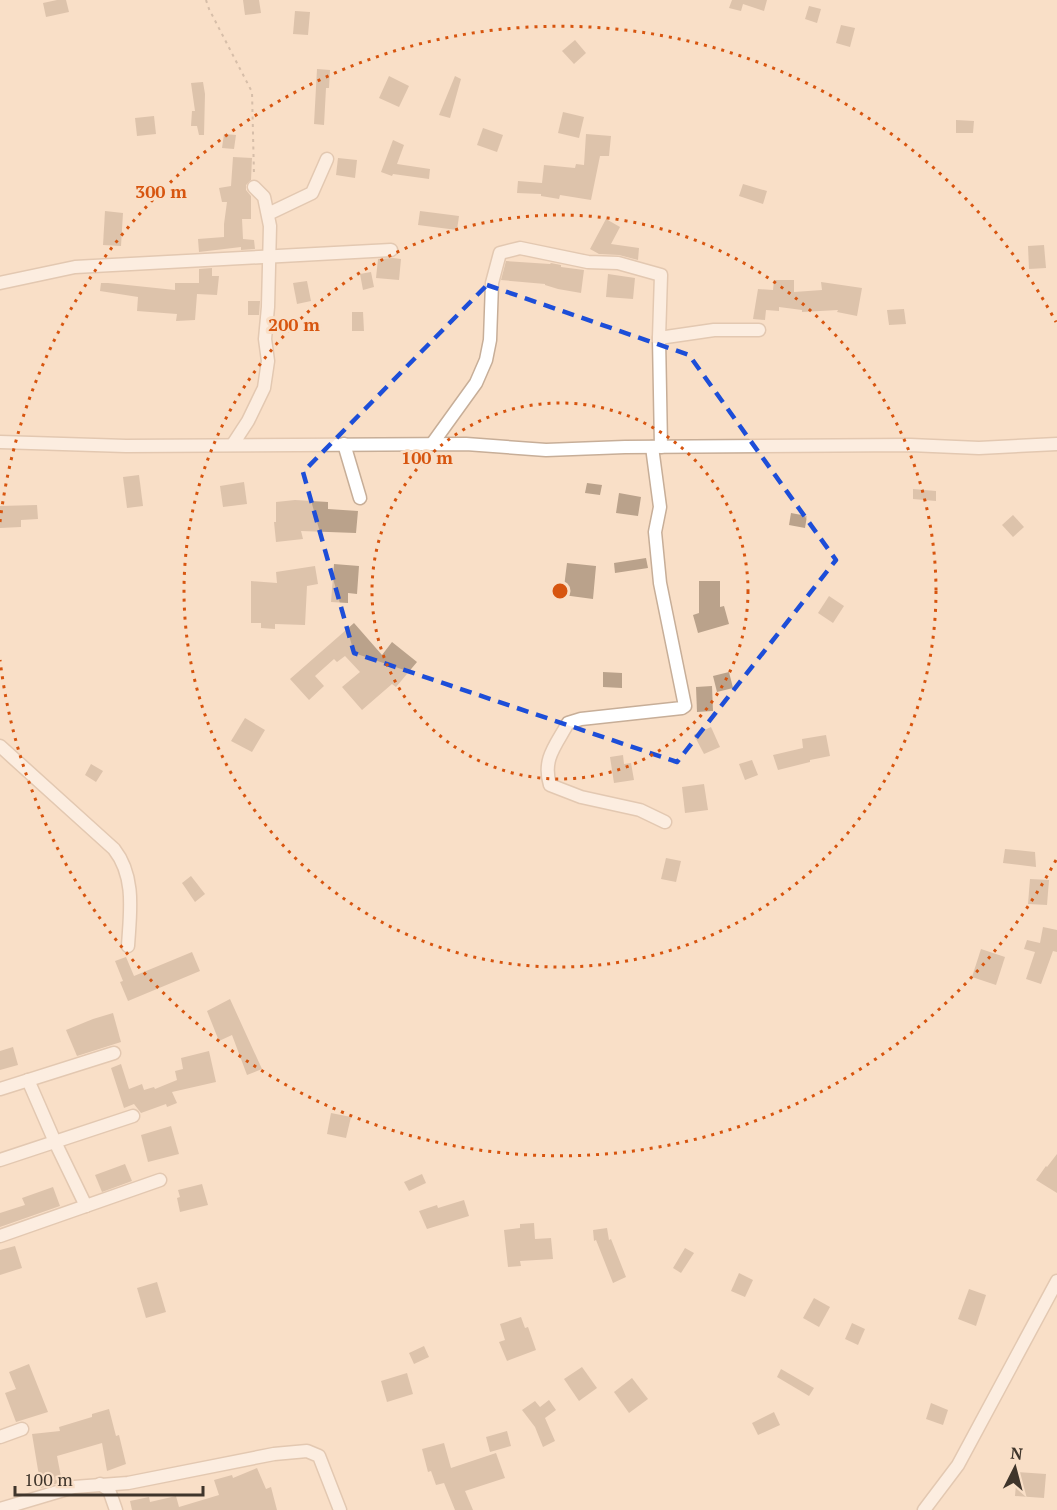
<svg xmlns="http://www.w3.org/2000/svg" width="1057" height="1510" font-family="'PT Serif',serif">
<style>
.building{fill:#baa28b}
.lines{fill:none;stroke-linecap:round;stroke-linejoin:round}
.minor-casing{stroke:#c7ae98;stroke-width:15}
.path{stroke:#ab9785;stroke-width:2;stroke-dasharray:3 4.5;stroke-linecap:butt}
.minor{stroke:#fff;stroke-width:12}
.marked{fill:none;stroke:#1d4ed8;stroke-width:4.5;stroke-dasharray:12 8;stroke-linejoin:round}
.ring{fill:none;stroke:#d7550f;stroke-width:3;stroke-dasharray:3 6}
.centre{fill:#d7550f;stroke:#f9dfc7;stroke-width:3}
.ring-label{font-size:18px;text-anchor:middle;font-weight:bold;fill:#d7550f;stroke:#f9dfc7;stroke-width:6;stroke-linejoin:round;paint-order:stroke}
</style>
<rect width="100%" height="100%" fill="#f9dfc7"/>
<g class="building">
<polygon points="57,0 66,0 69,12 46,17 43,3"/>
<polygon points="243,0 259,0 261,13 245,15"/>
<polygon points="732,0 767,0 764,11 743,4 741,11 729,8"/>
<polygon points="809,6 821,9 817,23 805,19"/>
<polygon points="295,11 310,12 308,35 293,34"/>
<polygon points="841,25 855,28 850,47 836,43"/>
<polygon points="575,40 586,53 574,64 562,51"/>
<polygon points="317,69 330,70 329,88 326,88 324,125 314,124"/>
<polygon points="389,76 409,86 399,107 379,98"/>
<polygon points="455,76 461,79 450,118 439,115"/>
<polygon points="203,82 205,94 204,135 199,135 197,126 191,126 192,111 195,111 191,83"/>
<polygon points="563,112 584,117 579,138 558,133"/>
<polygon points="154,116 156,134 137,136 135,118"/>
<polygon points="956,120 974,121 973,133 956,133"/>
<polygon points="483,128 503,135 497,152 477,145"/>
<polygon points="224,134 236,135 234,149 222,148"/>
<polygon points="586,134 611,136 609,156 600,156 591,200 560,195 559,199 541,196 541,194 517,193 518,181 542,183 544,165 575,168 576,164 584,165"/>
<polygon points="393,140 404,145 397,164 430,169 429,179 393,174 392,176 381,172"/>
<polygon points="233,157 252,158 251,180 246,185 246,190 251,196 251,219 242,219 243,239 254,240 255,249 241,250 241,247 199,252 198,239 224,237 224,224 227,202 222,202 219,188 231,186"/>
<polygon points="338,158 357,160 355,178 336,175"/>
<polygon points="743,184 767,191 763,204 739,196"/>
<polygon points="105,211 123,213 121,246 103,245"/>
<polygon points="420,211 459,216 457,230 418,225"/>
<polygon points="606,219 620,227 611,244 639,248 638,260 619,255 599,254 590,249"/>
<polygon points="1044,245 1046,268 1029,269 1028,246"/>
<polygon points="393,258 401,259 399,280 376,278 378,259"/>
<polygon points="506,261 550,264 551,263 561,265 561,267 584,270 581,293 558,289 545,285 545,284 501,280"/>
<polygon points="212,268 212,276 219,276 217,295 197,294 195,320 176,321 177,314 137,311 138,297 100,291 101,283 108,283 175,290 175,283 199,283 199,269"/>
<polygon points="371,272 374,287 363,290 360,274"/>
<polygon points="608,274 635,278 633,299 606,297"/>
<polygon points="774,280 794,280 794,292 822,290 821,282 862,288 857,316 837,312 838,310 802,312 802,310 779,307 779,311 766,310 765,320 753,319 758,289 773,290"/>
<polygon points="307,281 311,301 297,304 293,283"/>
<polygon points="248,301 260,301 259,315 248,315"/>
<polygon points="904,309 906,324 889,325 887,310"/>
<polygon points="352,312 363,312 364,331 352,331"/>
<polygon points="139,475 143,506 127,508 123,477"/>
<polygon points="244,482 247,504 223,507 220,486"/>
<polygon points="587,483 602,485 600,495 585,493"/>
<polygon points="913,489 936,491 936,501 913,499"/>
<polygon points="619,493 641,497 638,516 616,513"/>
<polygon points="295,500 328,502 328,509 358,511 356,533 301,531 303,539 276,542 274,522 276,522 276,502"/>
<polygon points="37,505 38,519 21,520 21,527 0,528 0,506"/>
<polygon points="791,513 807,516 805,528 789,525"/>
<polygon points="1013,515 1024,527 1013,537 1002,525"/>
<polygon points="646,558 648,568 615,573 614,563"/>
<polygon points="567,563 596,566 593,599 563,595"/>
<polygon points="334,564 359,566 357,594 348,593 348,603 331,602"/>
<polygon points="315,566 318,584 307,586 305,625 275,624 275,629 261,628 261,623 251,623 251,581 277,583 276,572"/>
<polygon points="699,581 720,581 720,607 724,606 729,624 698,633 693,615 699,613"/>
<polygon points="829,596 844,606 833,623 818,613"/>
<polygon points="354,623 382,655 392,642 417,662 396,687 392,684 362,710 342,687 360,672 345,656 337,662 334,659 315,676 324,686 309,700 290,679"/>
<polygon points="603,672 622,673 622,688 603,687"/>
<polygon points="729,672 733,688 717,692 713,676"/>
<polygon points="712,686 713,711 697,712 696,687"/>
<polygon points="245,718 265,730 252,752 231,741"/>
<polygon points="711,727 720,747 704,754 694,735"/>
<polygon points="826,735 830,756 810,760 810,762 778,770 773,755 803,748 802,739"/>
<polygon points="623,755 624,764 631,763 634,780 614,783 610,757"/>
<polygon points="752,760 758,775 745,780 739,764"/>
<polygon points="91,764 103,771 96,782 85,775"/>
<polygon points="704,784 708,810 685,813 682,787"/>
<polygon points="1005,849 1035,852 1036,867 1003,863"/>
<polygon points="666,858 681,861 676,882 661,879"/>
<polygon points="191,876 205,894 195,902 182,883"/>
<polygon points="1030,879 1049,880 1047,905 1028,904"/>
<polygon points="1043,927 1057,930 1057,952 1053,951 1041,984 1026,979 1035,952 1024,949 1027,940 1040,943"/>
<polygon points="981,949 1005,957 996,985 972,977"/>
<polygon points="192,952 200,971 128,1001 120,982 123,981 115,961 126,957 134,976"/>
<polygon points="230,999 262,1069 247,1075 232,1035 219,1041 207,1011"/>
<polygon points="113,1013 121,1042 77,1056 66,1030 93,1019"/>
<polygon points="13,1047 18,1065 0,1070 0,1051"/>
<polygon points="209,1051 216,1082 172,1092 177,1103 167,1107 166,1104 141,1113 134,1104 124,1108 111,1068 121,1064 129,1089 142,1084 144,1090 154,1087 155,1089 177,1080 175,1071 183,1069 181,1058"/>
<polygon points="331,1113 351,1117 346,1138 327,1134"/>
<polygon points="171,1126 179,1154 148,1162 141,1135"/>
<polygon points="1057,1154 1057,1193 1036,1180 1046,1166 1047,1167"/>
<polygon points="125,1164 132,1181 102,1192 95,1175"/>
<polygon points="422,1174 426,1183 409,1191 404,1182"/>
<polygon points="202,1184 208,1205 180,1212 177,1198 180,1197 178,1190"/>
<polygon points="53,1187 60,1206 0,1227 0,1213 25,1205 22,1198"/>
<polygon points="464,1200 469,1216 427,1229 419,1211 437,1205 438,1208"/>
<polygon points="534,1223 535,1239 551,1238 553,1259 520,1261 521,1266 508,1267 504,1230 520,1228 520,1224"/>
<polygon points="607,1228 609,1240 611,1239 626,1277 613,1283 596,1240 594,1241 593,1230"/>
<polygon points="15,1246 22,1268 0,1275 0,1250"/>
<polygon points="685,1248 694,1253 681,1273 673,1268"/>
<polygon points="739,1273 753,1280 745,1297 731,1291"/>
<polygon points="157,1282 166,1312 146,1318 137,1288"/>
<polygon points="969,1289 986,1295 976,1326 958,1319"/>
<polygon points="814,1298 830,1307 819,1327 803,1318"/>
<polygon points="521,1317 525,1328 528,1327 536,1350 507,1361 499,1342 505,1340 500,1324"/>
<polygon points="852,1323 865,1329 858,1345 845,1339"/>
<polygon points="424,1346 429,1357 414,1364 409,1353"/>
<polygon points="29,1364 48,1412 16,1422 5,1393 16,1389 9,1372"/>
<polygon points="582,1367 597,1388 579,1401 564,1379"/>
<polygon points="781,1369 814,1388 809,1396 777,1377"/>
<polygon points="407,1373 413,1394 387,1402 381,1381"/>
<polygon points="632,1378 648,1399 629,1413 614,1392"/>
<polygon points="549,1400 556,1410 545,1418 555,1441 543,1447 535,1427 522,1410 535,1401 540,1407"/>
<polygon points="931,1403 948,1410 943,1425 926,1419"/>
<polygon points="109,1409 116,1436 119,1435 126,1464 107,1471 102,1443 57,1456 62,1482 41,1488 32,1434 60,1431 59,1427 92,1417 92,1414"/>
<polygon points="774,1412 780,1425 758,1435 752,1423"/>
<polygon points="507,1431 511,1446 490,1452 486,1437"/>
<polygon points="444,1443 451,1468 496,1453 505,1478 465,1491 473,1510 455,1510 444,1483 436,1485 431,1471 428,1472 422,1449"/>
<polygon points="257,1468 266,1489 271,1487 277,1510 132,1510 130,1501 149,1497 150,1502 176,1496 179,1507 219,1495 214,1480 232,1475 233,1478"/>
<polygon points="1017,1472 1046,1474 1044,1498 1015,1496"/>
</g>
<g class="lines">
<defs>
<g id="minor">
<polyline points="268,214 312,193 327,159"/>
<polyline points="0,283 75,267 391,250"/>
<polyline points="659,338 714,330 759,330"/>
<polyline points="0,442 126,446 466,444 546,450 625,447 910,445 979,448 1057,444"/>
<polyline points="233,444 248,421 264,388 268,361 265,339 268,307 270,226 264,197 254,187"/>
<polyline points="344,444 360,498"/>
<polyline points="432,444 476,383 486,360 490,340 492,283 500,253 520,248 588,262 618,263 661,275 659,338 661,447"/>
<path d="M652,447L660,507L655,532L660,583L685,706L682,708L581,719L568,723C556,745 542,759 550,785L581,797L640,810L665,822"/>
<path d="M0,746L114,849C136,877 130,913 128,946"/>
<polyline points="28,1080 55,1142 86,1206"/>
<polyline points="0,1089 114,1053"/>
<polyline points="0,1160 133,1116"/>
<polyline points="0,1236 160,1180"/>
<polyline points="0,1437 22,1429"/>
<polyline points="100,1484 109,1490 116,1510"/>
<polyline points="0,1509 74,1487 128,1483 274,1454 307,1451 319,1456 340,1510"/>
<polyline points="924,1510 958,1465 1057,1281"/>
</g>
</defs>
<use href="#minor" class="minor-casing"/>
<polyline class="path" points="206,0 209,9 252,92 254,175"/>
<use href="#minor" class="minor"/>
</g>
<path d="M0 0H1057V1510H0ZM487,285L689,355L836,560L677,762L354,653L303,472Z" fill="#f9dfc7" fill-opacity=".55" fill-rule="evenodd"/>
<path class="marked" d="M487,285L689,355L836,560L677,762L354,653L303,472Z"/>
<g class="ring">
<circle cx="560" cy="591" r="188"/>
<circle cx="560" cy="591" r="376"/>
<path d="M1056 860A564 564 0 0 1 0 660M0 522A564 564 0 0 1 1056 322"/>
</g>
<circle cx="560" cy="591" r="9" class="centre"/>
<g class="ring-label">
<text x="161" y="198">300 m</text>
<text x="294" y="331">200 m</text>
<text x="427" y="464">100 m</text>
</g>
<g transform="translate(1015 1468) rotate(6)" stroke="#f9dfc7" stroke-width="4.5" paint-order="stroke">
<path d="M0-4.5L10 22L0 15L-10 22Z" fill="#3f352b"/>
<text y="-9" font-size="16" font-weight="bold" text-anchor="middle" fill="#3f352b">N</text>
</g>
<path d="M15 1486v9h188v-9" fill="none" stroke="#3f352b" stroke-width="3"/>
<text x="24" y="1486" font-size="18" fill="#3f352b" stroke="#f9dfc7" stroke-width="4.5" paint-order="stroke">100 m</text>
</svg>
